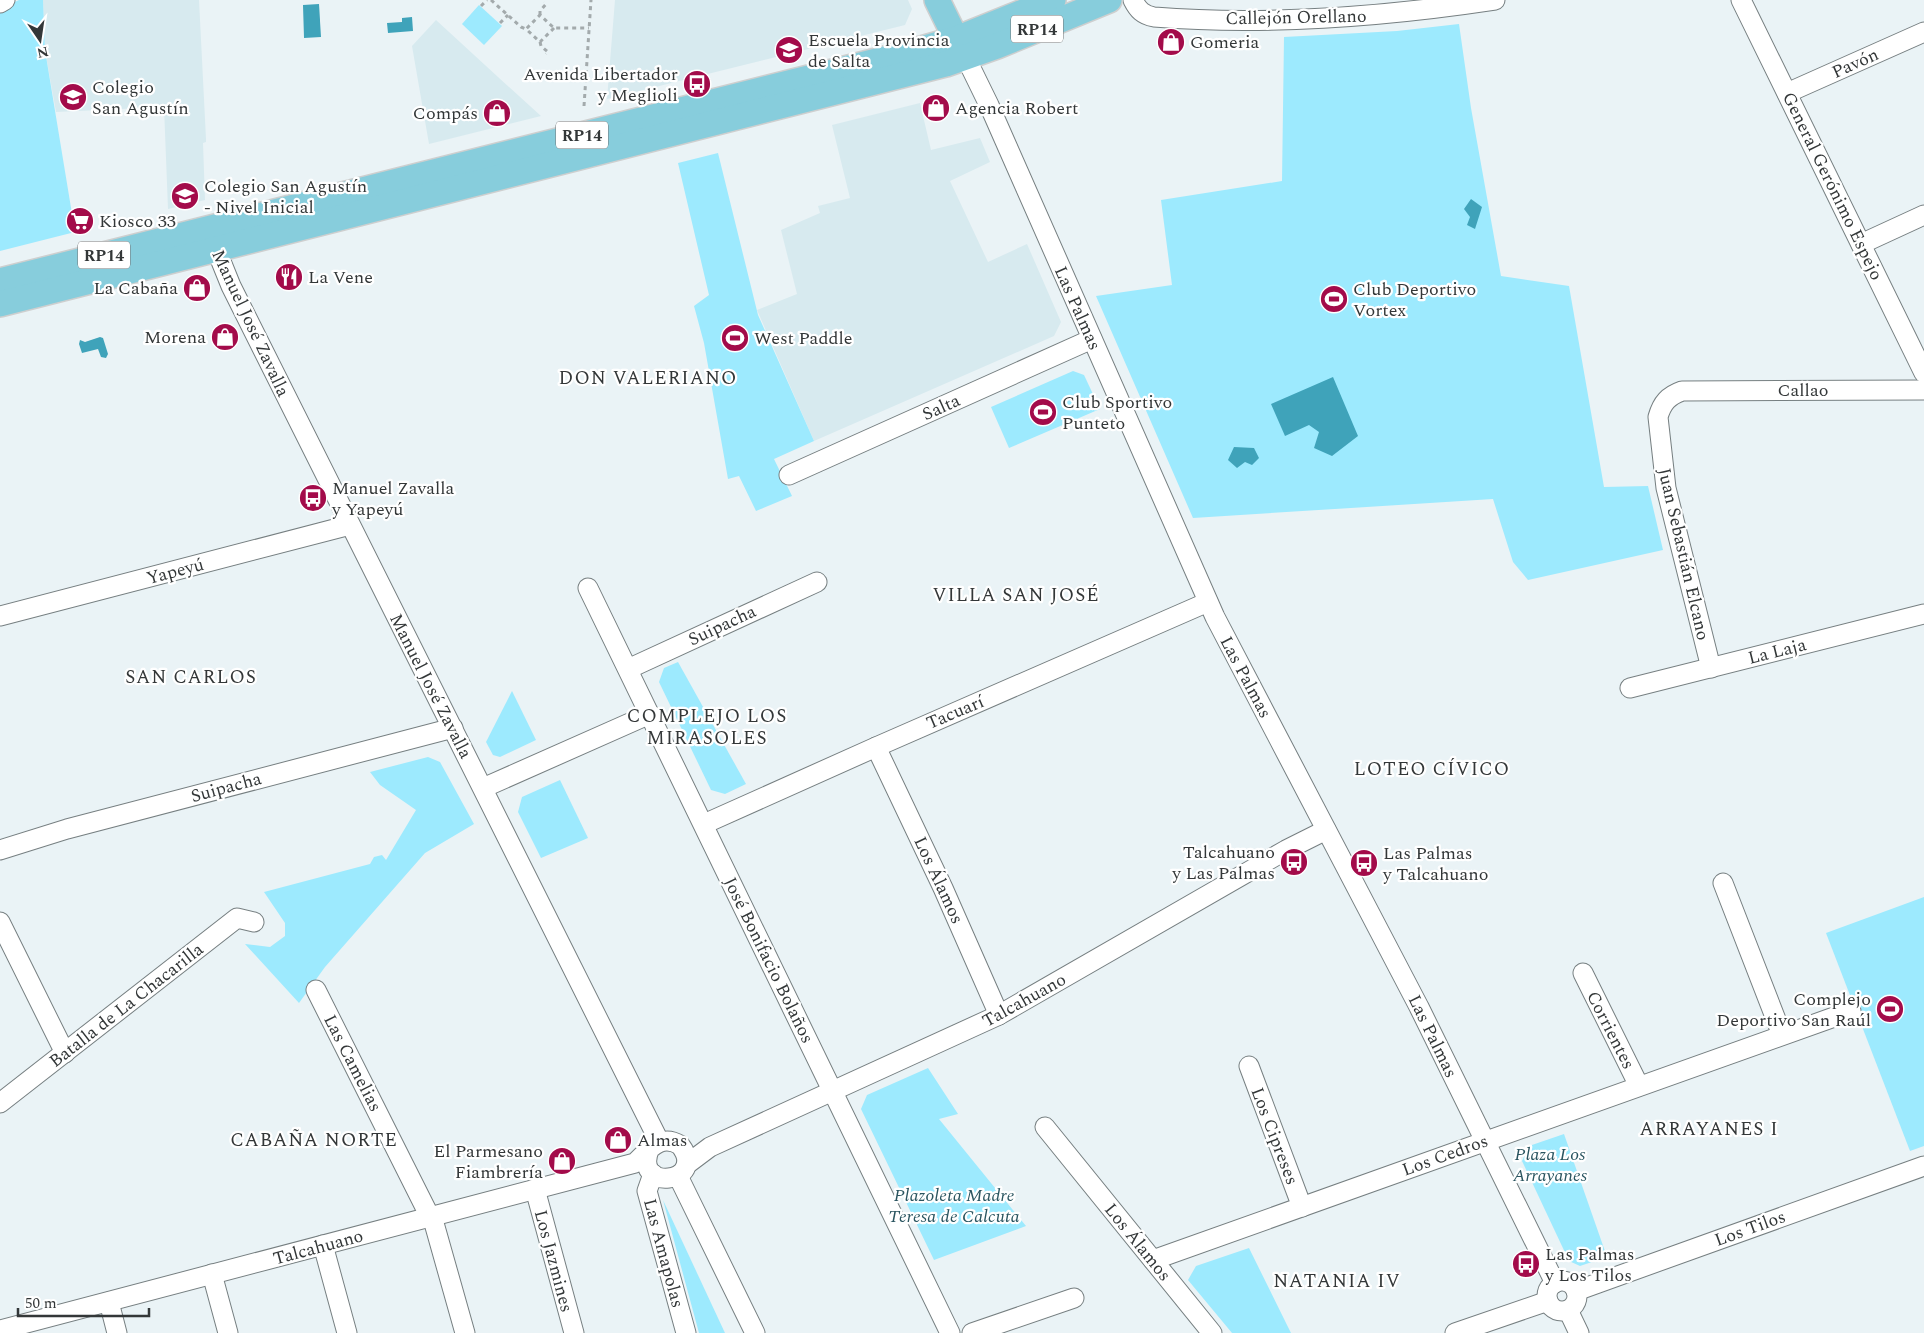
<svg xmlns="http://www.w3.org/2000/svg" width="1924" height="1333" font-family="Spectral,serif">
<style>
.built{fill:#d7eaef}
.green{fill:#9deafe}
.water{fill:#3fa3ba}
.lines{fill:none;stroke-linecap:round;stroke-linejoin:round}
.minor-casing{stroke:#767f81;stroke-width:21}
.major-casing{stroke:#cecfcf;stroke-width:28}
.path{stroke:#a3aaac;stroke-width:3;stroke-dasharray:4 4;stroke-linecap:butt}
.minor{stroke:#fff;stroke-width:19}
.major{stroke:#87cddc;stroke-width:25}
.labels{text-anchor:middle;stroke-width:4.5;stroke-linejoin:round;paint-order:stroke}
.shield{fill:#fff;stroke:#707374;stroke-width:1}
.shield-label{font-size:16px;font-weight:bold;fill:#333738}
.street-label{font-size:18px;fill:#333738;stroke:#fff}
.poi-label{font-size:18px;fill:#333738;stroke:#fff;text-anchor:start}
.park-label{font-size:18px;font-style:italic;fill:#29545f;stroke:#fff}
.neighbourhood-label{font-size:19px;letter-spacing:1px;fill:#333738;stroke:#fff}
</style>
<rect width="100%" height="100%" fill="#eaf3f6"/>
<g class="built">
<polygon points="43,0 199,0 206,139 206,142 203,143 205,200 168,209 164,107 56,112 45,50"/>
<polygon points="615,0 908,0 912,9 905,25 607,99"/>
<polygon points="436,20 498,77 541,116 429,144 412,46"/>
<polygon points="920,103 931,150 980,138 990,162 950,181 988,262 1027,244 1061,322 1054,336 814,441 757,310 797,294 781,230 820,213 818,206 850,198 832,125"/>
</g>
<g class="green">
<polygon points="19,0 43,0 45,50 75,232 0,251 0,9"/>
<polygon points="479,5 502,26 484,45 462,24"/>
<polygon points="1459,24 1471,108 1501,276 1569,286 1604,487 1648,486 1663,550 1528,580 1513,562 1493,499 1193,518 1096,296 1172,285 1161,200 1282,181 1284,37 1397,31"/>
<polygon points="718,153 758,315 814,441 774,459 792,496 756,511 739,476 728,479 704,343 694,306 709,295 678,163"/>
<polygon points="1073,371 1084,375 1100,409 1009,448 991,407"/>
<polygon points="678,662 746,784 725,794 711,790 659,682 664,668"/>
<polygon points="512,691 536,740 500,757 493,755 486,742"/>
<polygon points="428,757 440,762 474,824 425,853 325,967 299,1003 245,944 270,947 285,936 285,923 264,892 370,864 374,857 382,855 386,860 416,810 380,785 370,772"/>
<polygon points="560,780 588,838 541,858 518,812 522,797"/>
<polygon points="1924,897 1924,1146 1910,1151 1826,933"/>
<polygon points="928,1068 958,1114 939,1119 1026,1226 934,1260 861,1109 867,1095"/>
<polygon points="1564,1134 1607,1257 1580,1266 1569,1261 1522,1161 1529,1146"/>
<polygon points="663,1200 725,1333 699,1333"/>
<polygon points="1249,1248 1287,1325 1291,1333 1232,1333 1188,1280 1196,1266"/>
</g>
<g class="water">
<polygon points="319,4 321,37 304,38 303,5"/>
<polygon points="412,17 413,31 388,33 387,23 402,22 402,18"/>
<polygon points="1471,199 1482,207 1475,229 1467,225 1470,217 1464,209"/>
<polygon points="100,337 103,338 108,354 106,358 101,357 98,349 82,353 79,344 80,340 85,342"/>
<polygon points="1333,377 1358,436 1332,456 1314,448 1319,432 1309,425 1285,436 1271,404"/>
<polygon points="1234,447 1254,448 1259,458 1252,465 1245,462 1237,468 1228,460"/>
</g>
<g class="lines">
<defs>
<g id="minor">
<path d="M1133,0C1138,10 1143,15 1154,17C1268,26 1382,17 1495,0"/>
<polyline points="1741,0 1924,373"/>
<polyline points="0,3 5,0"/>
<polyline points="966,58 989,105 1215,617 1419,1007 1555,1283"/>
<polyline points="1787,93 1924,32"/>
<polyline points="212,239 231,286 659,1141"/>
<polyline points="1861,244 1924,215"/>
<polyline points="789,475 1092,339"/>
<polyline points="588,588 950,1333"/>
<polyline points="0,616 350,525"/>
<path d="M1711,668L1666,488L1658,417C1662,403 1668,396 1682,391L1924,390"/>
<polyline points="628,669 817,582"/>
<polyline points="1630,688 1924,614"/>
<polyline points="876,747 943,888 999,1015"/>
<polyline points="483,788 650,714"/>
<polyline points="704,824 876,747 1208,602"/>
<polyline points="0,850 67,829 453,728"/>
<polyline points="1723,883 1782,1035"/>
<polyline points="0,922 65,1053"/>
<polyline points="1583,973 1639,1086"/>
<polyline points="316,990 430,1217"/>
<polyline points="1249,1066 1302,1207"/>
<polyline points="0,1103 237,918 254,922"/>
<polyline points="1045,1127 1212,1333"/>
<polyline points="686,1165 710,1147 999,1015 1286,850 1326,830"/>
<polyline points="653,1174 647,1191 686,1333"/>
<polyline points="678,1176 755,1333"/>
<polyline points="535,1189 574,1333"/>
<polyline points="432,1216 465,1333"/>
<polyline points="323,1245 347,1333"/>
<polyline points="1153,1260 1851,1011"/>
<polyline points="212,1274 228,1333"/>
<circle cx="1562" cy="1296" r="15"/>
<polyline points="1576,1291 1924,1166"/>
<polyline points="109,1302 117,1333"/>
<polyline points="1568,1310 1579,1333"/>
<path d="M0,1330L635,1163C649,1150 660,1133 680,1145C710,1184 630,1193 650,1148"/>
<polyline points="972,1333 1074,1298"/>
<polyline points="1455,1333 1548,1301"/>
</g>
<g id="major">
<polyline points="937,0 963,53"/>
<polyline points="0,281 904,54 956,39 1053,0"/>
<polyline points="0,304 946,64 997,46 1109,0"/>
</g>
</defs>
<use href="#minor" class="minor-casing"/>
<use href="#major" class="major-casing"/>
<g class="path">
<polyline points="491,0 521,27 526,29"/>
<polyline points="481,6 487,0"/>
<polyline points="540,15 540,11 546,4 544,2"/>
<polyline points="500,23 508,15"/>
<polyline points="554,28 540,42 526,29 540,15 554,28 589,28"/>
<polyline points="540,42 541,46 548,52 546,54"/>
<polyline points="584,106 591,0"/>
</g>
<use href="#minor" class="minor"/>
<use href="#major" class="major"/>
</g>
<defs>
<symbol id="shop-disc" viewBox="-11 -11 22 22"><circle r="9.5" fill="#a30b4a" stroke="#fff"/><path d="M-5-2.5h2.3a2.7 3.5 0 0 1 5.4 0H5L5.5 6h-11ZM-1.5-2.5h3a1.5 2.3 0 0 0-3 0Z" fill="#fff"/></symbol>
<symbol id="school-disc" viewBox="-11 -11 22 22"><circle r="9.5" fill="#a30b4a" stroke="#fff"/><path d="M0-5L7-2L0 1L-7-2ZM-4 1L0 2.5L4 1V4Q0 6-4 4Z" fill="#fff"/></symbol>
<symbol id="bus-disc" viewBox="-11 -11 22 22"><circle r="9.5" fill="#a30b4a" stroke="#fff"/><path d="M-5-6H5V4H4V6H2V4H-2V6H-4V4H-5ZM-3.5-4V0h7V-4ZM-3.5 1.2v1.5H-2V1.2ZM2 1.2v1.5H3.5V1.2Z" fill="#fff"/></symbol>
<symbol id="supermarket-disc" viewBox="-11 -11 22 22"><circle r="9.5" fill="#a30b4a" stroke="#fff"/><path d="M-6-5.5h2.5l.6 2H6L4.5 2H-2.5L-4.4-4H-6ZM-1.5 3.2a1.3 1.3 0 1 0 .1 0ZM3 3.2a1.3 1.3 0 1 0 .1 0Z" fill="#fff"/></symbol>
<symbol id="restaurant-disc" viewBox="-11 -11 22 22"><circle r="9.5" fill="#a30b4a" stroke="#fff"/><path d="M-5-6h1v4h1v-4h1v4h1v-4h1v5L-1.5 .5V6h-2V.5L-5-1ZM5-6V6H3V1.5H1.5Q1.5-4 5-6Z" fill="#fff"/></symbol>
<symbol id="stadium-disc" viewBox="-11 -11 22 22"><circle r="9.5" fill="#a30b4a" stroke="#fff"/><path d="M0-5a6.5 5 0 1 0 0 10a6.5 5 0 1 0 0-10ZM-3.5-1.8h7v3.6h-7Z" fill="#fff"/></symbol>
</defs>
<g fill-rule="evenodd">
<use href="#shop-disc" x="1155" y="26" width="32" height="32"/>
<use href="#school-disc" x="773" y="34" width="32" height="32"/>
<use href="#bus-disc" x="681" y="68" width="32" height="32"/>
<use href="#school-disc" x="57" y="81" width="32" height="32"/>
<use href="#shop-disc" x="920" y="92" width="32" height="32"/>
<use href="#shop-disc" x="481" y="97" width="32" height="32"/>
<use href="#school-disc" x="169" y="180" width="32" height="32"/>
<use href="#supermarket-disc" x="64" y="205" width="32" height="32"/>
<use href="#restaurant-disc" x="273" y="261" width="32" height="32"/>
<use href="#shop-disc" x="181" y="272" width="32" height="32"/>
<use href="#stadium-disc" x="1318" y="283" width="32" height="32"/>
<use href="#shop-disc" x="209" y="321" width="32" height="32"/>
<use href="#stadium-disc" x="719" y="322" width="32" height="32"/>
<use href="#stadium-disc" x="1027" y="396" width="32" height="32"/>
<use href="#bus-disc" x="297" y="482" width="32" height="32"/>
<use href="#bus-disc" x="1278" y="846" width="32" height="32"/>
<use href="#bus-disc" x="1348" y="847" width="32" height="32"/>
<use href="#stadium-disc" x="1874" y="993" width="32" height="32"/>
<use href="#shop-disc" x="602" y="1124" width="32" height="32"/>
<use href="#shop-disc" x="546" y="1145" width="32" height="32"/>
<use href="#bus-disc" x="1510" y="1248" width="32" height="32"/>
</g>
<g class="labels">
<g class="shield">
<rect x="1011" y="15.5" width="52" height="27" rx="4"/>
<rect x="556" y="121.5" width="52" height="27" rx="4"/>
<rect x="78" y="241.5" width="52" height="27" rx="4"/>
</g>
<g class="shield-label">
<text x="1037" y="35">RP14</text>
<text x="582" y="141">RP14</text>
<text x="104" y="261">RP14</text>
</g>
<g class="street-label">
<text transform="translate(1296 17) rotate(-1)" y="6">Callejón Orellano</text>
<text transform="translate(1855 63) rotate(-24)" y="6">Pavón</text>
<text transform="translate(1833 186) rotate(64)" y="6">General Gerónimo Espejo</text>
<text transform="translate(1078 308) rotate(66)" y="6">Las Palmas</text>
<text transform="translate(251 323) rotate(65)" y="6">Manuel José Zavalla</text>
<text x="1803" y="396">Callao</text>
<text transform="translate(941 407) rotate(-24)" y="6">Salta</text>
<text transform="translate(1684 554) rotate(77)" y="6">Juan Sebastián Elcano</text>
<text transform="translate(175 571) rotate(-15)" y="6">Yapeyú</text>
<text transform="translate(722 625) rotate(-25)" y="6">Suipacha</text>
<text transform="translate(1777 651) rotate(-14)" y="6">La Laja</text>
<text transform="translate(1246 677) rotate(62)" y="6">Las Palmas</text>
<text transform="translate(431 686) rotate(63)" y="6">Manuel José Zavalla</text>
<text transform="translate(955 712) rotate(-23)" y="6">Tacuarí</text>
<text transform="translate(226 787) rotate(-15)" y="6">Suipacha</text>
<text transform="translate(939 880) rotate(65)" y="6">Los Álamos</text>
<text transform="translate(769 960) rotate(64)" y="6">José Bonifacio Bolaños</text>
<text transform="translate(1024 1000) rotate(-29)" y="6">Talcahuano</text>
<text transform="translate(126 1005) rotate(-38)" y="6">Batalla de La Chacarilla</text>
<text transform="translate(1611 1030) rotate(63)" y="6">Corrientes</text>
<text transform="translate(1433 1036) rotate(64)" y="6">Las Palmas</text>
<text transform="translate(353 1063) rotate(63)" y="6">Las Camelias</text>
<text transform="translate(1275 1136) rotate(69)" y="6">Los Cipreses</text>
<text transform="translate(1445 1155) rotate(-20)" y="6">Los Cedros</text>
<text transform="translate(1750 1228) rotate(-20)" y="6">Los Tilos</text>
<text transform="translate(1138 1242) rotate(51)" y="6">Los Álamos</text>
<text transform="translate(318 1247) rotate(-15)" y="6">Talcahuano</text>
<text transform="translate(664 1253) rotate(75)" y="6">Las Amapolas</text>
<text transform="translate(554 1261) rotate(75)" y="6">Los Jazmines</text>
</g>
<g class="poi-label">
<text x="808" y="46">Escuela Provincia<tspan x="808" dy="21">de Salta</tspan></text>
<text x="1190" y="48">Gomeria</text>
<text x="678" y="80" text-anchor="end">Avenida Libertador<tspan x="678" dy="21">y Meglioli</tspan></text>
<text x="92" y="93">Colegio<tspan x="92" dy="21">San Agustín</tspan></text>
<text x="955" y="114">Agencia Robert</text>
<text x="478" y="119" text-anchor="end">Compás</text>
<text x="204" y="192">Colegio San Agustín<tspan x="204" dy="21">- Nivel Inicial</tspan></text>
<text x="99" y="227">Kiosco 33</text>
<text x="308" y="283">La Vene</text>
<text x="178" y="294" text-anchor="end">La Cabaña</text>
<text x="1353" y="295">Club Deportivo<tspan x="1353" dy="21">Vortex</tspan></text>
<text x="206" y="343" text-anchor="end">Morena</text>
<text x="754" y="344">West Paddle</text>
<text x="1062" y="408">Club Sportivo<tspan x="1062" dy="21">Punteto</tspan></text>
<text x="332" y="494">Manuel Zavalla<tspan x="332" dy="21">y Yapeyú</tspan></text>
<text x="1275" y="858" text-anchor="end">Talcahuano<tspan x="1275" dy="21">y Las Palmas</tspan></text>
<text x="1383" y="859">Las Palmas<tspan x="1383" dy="21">y Talcahuano</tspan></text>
<text x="1871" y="1005" text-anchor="end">Complejo<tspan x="1871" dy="21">Deportivo San Raúl</tspan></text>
<text x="637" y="1146">Almas</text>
<text x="543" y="1157" text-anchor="end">El Parmesano<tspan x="543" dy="21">Fiambrería</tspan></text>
<text x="1545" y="1260">Las Palmas<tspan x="1545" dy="21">y Los Tilos</tspan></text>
</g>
<g class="park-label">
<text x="1550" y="1160">Plaza Los<tspan x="1550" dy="21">Arrayanes</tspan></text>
<text x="954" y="1201">Plazoleta Madre<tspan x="954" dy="21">Teresa de Calcuta</tspan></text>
</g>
<g class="neighbourhood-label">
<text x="648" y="384">DON VALERIANO</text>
<text x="1016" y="601">VILLA SAN JOSÉ</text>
<text x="191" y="683">SAN CARLOS</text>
<text x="707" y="722">COMPLEJO LOS<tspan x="707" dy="22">MIRASOLES</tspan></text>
<text x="1432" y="775">LOTEO CÍVICO</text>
<text x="1709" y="1135">ARRAYANES I</text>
<text x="314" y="1146">CABAÑA NORTE</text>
<text x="1337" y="1287">NATANIA IV</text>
</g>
</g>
<g transform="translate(40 40) rotate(167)" stroke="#ffffff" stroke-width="4" paint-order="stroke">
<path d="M0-4L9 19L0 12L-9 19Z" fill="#333738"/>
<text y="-8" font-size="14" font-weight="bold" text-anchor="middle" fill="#333738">N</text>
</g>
<path d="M18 1308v8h131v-8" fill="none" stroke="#333738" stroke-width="2.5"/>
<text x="25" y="1308" font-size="15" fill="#333738" stroke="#ffffff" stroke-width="4" paint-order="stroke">50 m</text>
</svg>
